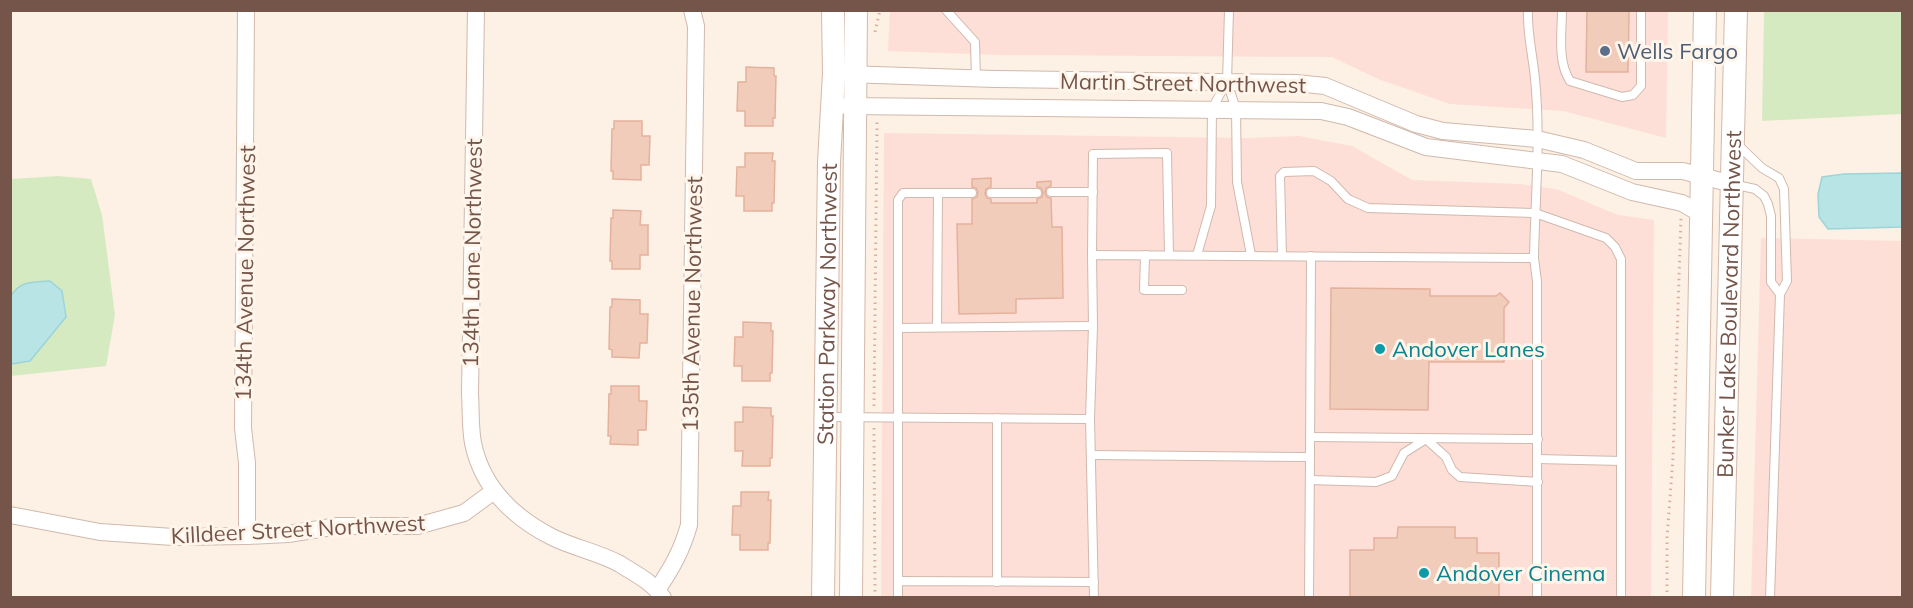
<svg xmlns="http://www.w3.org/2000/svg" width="1913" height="608" font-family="Mulish,sans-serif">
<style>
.commercial{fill:#fddfd8}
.green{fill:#d6eac2}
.water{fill:#b8e4e6;stroke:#9ed4d8;stroke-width:1.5}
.building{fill:#f2ccbb;stroke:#e5b19c;stroke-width:1.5}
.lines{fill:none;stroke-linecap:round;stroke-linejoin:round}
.lane-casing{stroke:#d0b9ad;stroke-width:10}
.street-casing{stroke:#d0b9ad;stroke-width:18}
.secondary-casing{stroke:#d3b9aa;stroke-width:24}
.path{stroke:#d7af9e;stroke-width:3;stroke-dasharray:1.5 4.5;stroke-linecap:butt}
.lane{stroke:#fff;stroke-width:8}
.street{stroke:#fff;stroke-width:16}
.secondary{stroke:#fff;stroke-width:22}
.service-dot{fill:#5c6f8a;stroke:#fff5ea;stroke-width:2}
.culture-dot{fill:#0f9aa8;stroke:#fff5ea;stroke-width:2}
.labels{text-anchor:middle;stroke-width:6;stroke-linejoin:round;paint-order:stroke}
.service-label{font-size:22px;fill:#4e5e75;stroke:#fff5ea;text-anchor:start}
.street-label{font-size:22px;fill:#755549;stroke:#fff5ea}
.culture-label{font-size:22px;fill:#0d838f;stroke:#fff5ea;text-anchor:start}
</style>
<rect width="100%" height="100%" fill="#fcf1e4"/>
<g class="commercial">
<polygon points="890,11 1668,11 1666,138 1563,111 1450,104 1378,79 1332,57 997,55 888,51"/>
<polygon points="884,133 1247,138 1299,136 1352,146 1412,180 1520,184 1556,189 1618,215 1654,220 1651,597 881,598"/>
<polygon points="1761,238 1902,241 1902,597 1751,598"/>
</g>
<g class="green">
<polygon points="1764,11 1902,11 1902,114 1762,121"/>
<polygon points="58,176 91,179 102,215 115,315 106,366 11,376 11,179"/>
</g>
<g class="water">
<polygon points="1902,173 1902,227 1828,229 1819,217 1818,194 1822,177 1844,174"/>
<path d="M50,281L62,291L66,317L30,361L11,364V296C20,281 33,282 50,281Z"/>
</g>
<g class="building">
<polygon points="1587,10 1629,10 1628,72 1586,72"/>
<polygon points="746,67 774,68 774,76 776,76 775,118 773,118 773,126 745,126 745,111 737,111 738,82 746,82"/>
<polygon points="614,121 642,121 642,136 650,136 649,165 641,165 641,180 613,179 613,171 611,171 612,129 614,129"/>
<polygon points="745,153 773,153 772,161 775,161 774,203 772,203 772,211 744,211 744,196 736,196 737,167 745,167"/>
<polygon points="991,178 991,187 986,189 985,194 987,198 991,199 991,203 1037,203 1037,199 1042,197 1043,192 1041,188 1037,187 1037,182 1051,181 1051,186 1046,188 1045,193 1047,197 1051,198 1052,227 1062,227 1063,298 1016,299 1016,313 959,314 957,224 972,224 972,199 977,197 978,192 976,188 972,187 972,179"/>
<polygon points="613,210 641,211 640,225 648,225 648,255 640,255 640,269 612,269 612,261 610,261 611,218 613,218"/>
<polygon points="1331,288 1430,289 1430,296 1496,296 1500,293 1509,302 1504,308 1504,362 1429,362 1428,410 1330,409"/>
<polygon points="612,299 640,300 640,314 648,314 647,343 640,343 639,358 612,357 612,350 609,349 610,307 612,307"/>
<polygon points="743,322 771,323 771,331 773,331 772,373 770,373 770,381 742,381 742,366 734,366 735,337 743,337"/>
<polygon points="611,386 639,386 639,401 647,401 646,430 638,430 638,445 610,444 611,436 608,436 609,394 611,394"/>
<polygon points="743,407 771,408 771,416 773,416 772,458 770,458 770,466 742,466 743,451 735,451 735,422 743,422"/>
<polygon points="741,492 769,492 768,500 771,500 770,543 768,543 768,550 740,550 740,535 732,535 733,506 741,506"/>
<polygon points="1398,527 1455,527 1455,538 1477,538 1477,553 1499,553 1499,597 1350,597 1350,550 1374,550 1374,538 1397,538"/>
</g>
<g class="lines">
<defs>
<g id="lane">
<polyline points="946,10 975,42 976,79"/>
<polyline points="1229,10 1227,82 1236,109 1237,182 1251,255"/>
<path d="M1562,10C1562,33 1557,61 1570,81L1622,97L1633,95L1641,86V10"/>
<polyline points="1736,143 1762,168 1779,178 1784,189 1787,281 1780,294 1770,598"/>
<polyline points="1732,184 1755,189 1764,196 1768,204 1771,216 1771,282 1780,294"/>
<polyline points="1051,192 1093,192"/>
<polyline points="991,193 1037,193"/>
<polyline points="1092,255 1093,154 1167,153 1169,255"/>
<polyline points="1145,255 1144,290 1182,290"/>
<polyline points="1197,255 1211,206 1212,109 1226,83"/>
<polyline points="1282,256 1280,176 1284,172 1314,171 1331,181 1348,199 1368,208 1535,213 1606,238 1615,247 1621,259 1621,598"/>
<polyline points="1534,258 1537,281 1537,598"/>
<polyline points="937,327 938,193"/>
<polyline points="898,328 898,200 903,193 972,193"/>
<polyline points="827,417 1090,419"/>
<polyline points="1310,437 1538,439"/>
<polyline points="1091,455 1310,457 1311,256"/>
<polyline points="1537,459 1621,461"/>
<polyline points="1310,480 1376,482 1392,476 1404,453 1426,439 1446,457 1452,470 1460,477 1538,482"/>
<polyline points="898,581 898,328 1093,326"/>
<polyline points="997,582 997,418"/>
<polyline points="898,598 898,581 1094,582"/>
<path d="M1094,598L1090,419L1093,326L1092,255L1534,258C1535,199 1541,138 1535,79C1533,56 1527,34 1528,10"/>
<polyline points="1309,598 1310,457"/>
</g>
<g id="street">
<polyline points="246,10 243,428 247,463 247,536"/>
<path d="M476,10L470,393C471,409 470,427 473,443C482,487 513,517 552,537C574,548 598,552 620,564C635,574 653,582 663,598"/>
<polyline points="846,74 995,79 1296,83 1325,86 1416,124 1443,131 1537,139 1584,150 1636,171 1683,171 1732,184"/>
<polyline points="846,106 1321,111 1348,117 1426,147 1562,164 1632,192 1682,203 1701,214"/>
<polyline points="10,515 100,532 173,537 247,536 288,534 338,526 417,526 464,513 494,491"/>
<path d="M657,590C672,568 682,550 689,525L696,26L692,10"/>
</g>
<g id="secondary">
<path id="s1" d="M823,598L829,162L834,73L833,10"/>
<polyline points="851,598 856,10"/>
<polyline points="1694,598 1705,10"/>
<path id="s2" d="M1722,598L1736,10"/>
</g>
</defs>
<use href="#lane" class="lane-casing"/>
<use href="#street" class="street-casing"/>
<use href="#secondary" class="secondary-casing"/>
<g class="path">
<polyline points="875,32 880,10"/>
<polyline points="874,406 877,122"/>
<polyline points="874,428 875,598"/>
<polyline points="1667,598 1667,538 1673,458 1681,218"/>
</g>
<use href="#lane" class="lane"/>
<use href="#street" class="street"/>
<use href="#secondary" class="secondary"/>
</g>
<circle class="service-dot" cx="1605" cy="51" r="6"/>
<g class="culture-dot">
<circle cx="1380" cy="349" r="6"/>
<circle cx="1424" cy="573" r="6"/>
</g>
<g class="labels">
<g class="service-label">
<text x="1617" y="59">Wells Fargo</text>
</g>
<g class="street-label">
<text transform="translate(1183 83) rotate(1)" y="8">Martin Street Northwest</text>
<text transform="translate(472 253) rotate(-89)" y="8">134th Lane Northwest</text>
<text transform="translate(245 273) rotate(-89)" y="8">134th Avenue Northwest</text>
<text transform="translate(692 304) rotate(-89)" y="8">135th Avenue Northwest</text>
<text dy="8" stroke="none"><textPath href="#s1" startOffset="294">Station Parkway Northwest</textPath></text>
<text dy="8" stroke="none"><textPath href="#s2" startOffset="294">Bunker Lake Boulevard Northwest</textPath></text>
<text transform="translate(298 529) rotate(-3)" y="8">Killdeer Street Northwest</text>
</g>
<g class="culture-label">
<text x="1392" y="357">Andover Lanes</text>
<text x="1436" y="581">Andover Cinema</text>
</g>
</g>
<rect width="1913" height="608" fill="none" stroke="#755549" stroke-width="24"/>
</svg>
